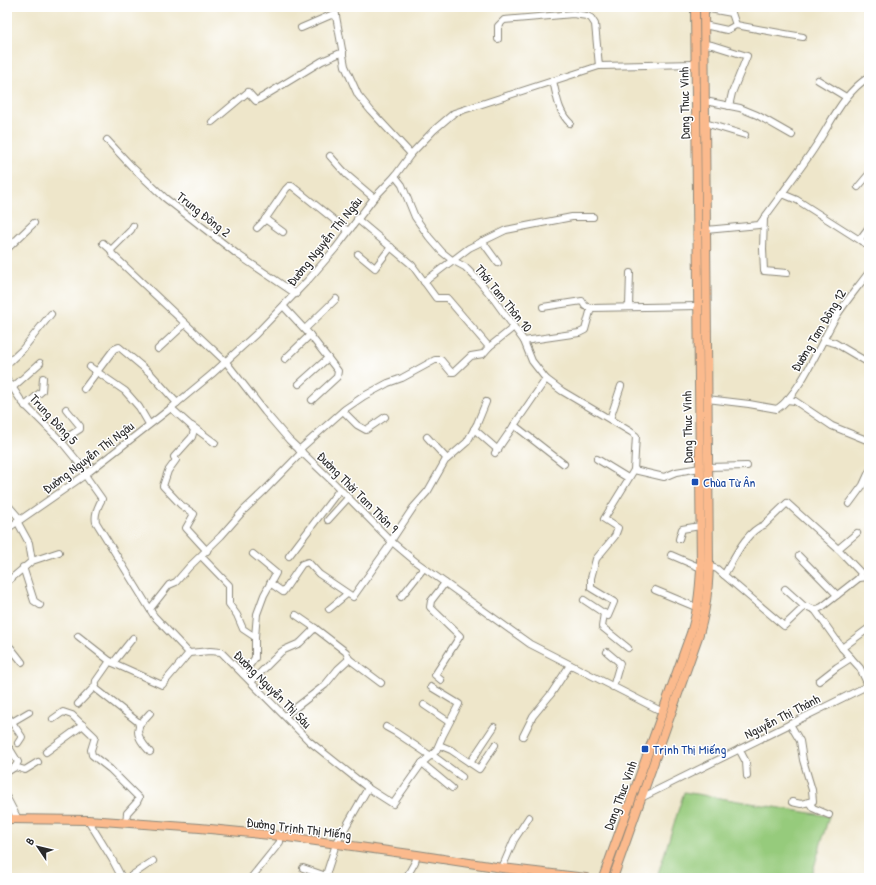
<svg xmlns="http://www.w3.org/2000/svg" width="876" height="885" font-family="'Patrick Hand',sans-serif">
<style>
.green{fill:#96cb7c;stroke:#607b54}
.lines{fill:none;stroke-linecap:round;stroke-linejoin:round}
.minor-casing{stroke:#8c887a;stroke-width:8}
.major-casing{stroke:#8c887a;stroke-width:10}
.minor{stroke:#fff;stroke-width:6}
.major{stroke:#fbba8d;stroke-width:8}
.transit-dot{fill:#1a4fb4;stroke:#fff;stroke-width:1.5}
.labels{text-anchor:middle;stroke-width:3;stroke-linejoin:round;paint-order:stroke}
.street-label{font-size:13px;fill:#2b2b2b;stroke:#fff}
.transit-label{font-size:13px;fill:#164399;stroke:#fff;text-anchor:start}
</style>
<rect width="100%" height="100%" fill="#fff"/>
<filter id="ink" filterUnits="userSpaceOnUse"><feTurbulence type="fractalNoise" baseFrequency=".025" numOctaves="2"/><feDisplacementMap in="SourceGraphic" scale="8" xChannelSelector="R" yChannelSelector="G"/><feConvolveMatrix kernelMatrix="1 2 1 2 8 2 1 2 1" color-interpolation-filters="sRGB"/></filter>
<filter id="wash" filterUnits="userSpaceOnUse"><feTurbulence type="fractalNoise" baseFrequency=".012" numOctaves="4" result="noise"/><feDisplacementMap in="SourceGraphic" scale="16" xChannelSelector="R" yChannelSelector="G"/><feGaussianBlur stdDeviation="0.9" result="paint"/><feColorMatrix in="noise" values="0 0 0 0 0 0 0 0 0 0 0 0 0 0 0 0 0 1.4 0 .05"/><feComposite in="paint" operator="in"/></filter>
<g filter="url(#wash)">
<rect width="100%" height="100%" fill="#eee6ca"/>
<polygon class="green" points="684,792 829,816 811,878 657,877"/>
</g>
<g filter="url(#ink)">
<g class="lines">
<defs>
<g id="minor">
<polyline points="335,7 336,16"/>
<polyline points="704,8 732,13 736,25"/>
<polyline points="704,25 727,30 736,25 785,34 803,37"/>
<polyline points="301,28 331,15 336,16 345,66 358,95 371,111 411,154"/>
<polyline points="498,39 498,26 504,20 573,14 587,16 591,18 595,24 599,66"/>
<polyline points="704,44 712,45 747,56 732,93 729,106"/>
<polyline points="818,80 846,97"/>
<path d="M553,81C557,96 558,112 570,123"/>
<polyline points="705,101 740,108 757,115 792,135"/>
<polyline points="212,122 248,92 256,101 322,61 343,52"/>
<polyline points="705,123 745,135"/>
<polyline points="107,140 133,168 165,198 237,254 296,294"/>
<polyline points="330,156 347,175 374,198"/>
<polyline points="395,176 402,185 415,217 429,237 442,252 452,260 465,267 478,280 493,298 524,341 579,333 585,330 591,308 698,306"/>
<polyline points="858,187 869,174"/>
<path d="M781,195C792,179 804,164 815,147C831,123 843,93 869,77"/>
<polyline points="764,218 763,249 764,271 787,273"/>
<polyline points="265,219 283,232"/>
<polyline points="357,219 412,265 436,298 447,298 489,347"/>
<polyline points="133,226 131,230 111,250 112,254 226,362 265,412 289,440 331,480 391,541 416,562 530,644 663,712"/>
<polyline points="257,228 264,221 286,189 289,186 292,186 348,231"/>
<polyline points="706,230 759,225 781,195 785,195 797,200 869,246"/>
<polyline points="860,239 869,227"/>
<polyline points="482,241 498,263"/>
<polyline points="103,243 111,250"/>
<polyline points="7,249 34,223"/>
<polyline points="358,254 375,268 391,247"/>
<polyline points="424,282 469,248 506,230 572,217 593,217"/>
<polyline points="629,306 630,273"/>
<polyline points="284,307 310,335 338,371 337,377 312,400"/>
<polyline points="543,307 582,301 585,306 591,308"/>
<polyline points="305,329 336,299"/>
<polyline points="823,340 835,343 869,363"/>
<polyline points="158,349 185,324"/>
<polyline points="285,359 310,335"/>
<polyline points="7,364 22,350 51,314"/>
<polyline points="90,367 125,391 139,407 149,424"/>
<polyline points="7,379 22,402 61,441 87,473"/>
<polyline points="546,379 562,391 631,432 636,436 634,470"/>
<polyline points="299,384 328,358"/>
<polyline points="12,388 40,363"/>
<polyline points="84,389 114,349 119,347 150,373 177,403"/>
<path d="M707,399L749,404L777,409C801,393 820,343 836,317C846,301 858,287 869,272"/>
<polyline points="787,400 795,401 832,426 869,441"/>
<polyline points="25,406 42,391 43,378"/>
<polyline points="171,408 190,425 194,430 192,437 174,457 176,460 168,471 163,486 181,505 194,514 186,528 207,551"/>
<polyline points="343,411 357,425 366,430 385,417"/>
<polyline points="610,419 621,386"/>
<polyline points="514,425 564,464"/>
<polyline points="192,426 215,443"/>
<polyline points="474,429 498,450"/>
<polyline points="427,437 447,459"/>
<polyline points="61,441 80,429 80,426 66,409"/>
<polyline points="299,450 345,409 364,396 388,383 402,378 435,360 441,360 451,372 454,372 471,356 483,354 489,347 514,327"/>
<polyline points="495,453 546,379 532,361 524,341"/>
<polyline points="597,459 628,478"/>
<polyline points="708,467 747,466"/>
<path d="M85,475L102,499C98,506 94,514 96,522L154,616L189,653L210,651L221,652L309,741L368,788L336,844L325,878"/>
<polyline points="7,504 20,519"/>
<polyline points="849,504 863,485 869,472"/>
<polyline points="328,520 348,498"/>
<polyline points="17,521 29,543 32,561 59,552"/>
<polyline points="7,529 85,475 171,408 212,374 256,334 309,279 335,249 374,198 395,176 411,154 434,130 454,113 599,66 696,64"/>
<polyline points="857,533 838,549 861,573 859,578"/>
<polyline points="679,539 682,529 700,526"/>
<polyline points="391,541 413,508 428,491 445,461 467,442 477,424 486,402"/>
<polyline points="671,555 701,568"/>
<polyline points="201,556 229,585 229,604 237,615 243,629 255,637"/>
<polyline points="289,556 340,489"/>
<polyline points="799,556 837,595"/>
<polyline points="709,566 717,569 731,581 784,626 804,607 808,607 815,610"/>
<polyline points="23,567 34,601 40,605"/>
<path d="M724,575C734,559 745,532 764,525L787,503L838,549"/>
<polyline points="7,582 32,561"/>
<polyline points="270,583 283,592 302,564 308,562 319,574 353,597 392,542"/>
<polyline points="785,589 805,607"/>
<polyline points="655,590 698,608"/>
<polyline points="401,597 424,568"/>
<polyline points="584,600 608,616 614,602 591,588 591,578 596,559 615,536 618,528 604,519 634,470 664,477 676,472 700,468"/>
<polyline points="150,609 169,585 176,582 189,567 221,536 244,510 265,490 302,452"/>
<polyline points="329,609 347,594"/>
<polyline points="604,613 602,627 628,648"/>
<polyline points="296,615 315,628"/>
<polyline points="78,636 111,662 162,685 189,653"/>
<polyline points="7,645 11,648 22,662"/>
<polyline points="842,648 869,628"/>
<polyline points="607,652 620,663 613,687"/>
<path d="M110,661L96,681L95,688L138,722C140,726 139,727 138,731C138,739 145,746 150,752"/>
<polyline points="113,663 133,638"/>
<polyline points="243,674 255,658 255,637 257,614 264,595 276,573 253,554"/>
<polyline points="441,680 435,675 460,636 430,607 431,601 445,583"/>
<polyline points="819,681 837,667 851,658"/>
<polyline points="251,682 281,652 284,650 300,643 315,628 346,652 349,659"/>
<polyline points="868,685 860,668 842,648 815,610 822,607 859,578 869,577"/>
<polyline points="78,704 96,685"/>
<polyline points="424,705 449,722"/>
<polyline points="7,715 22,737 18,743"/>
<polyline points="285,716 325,685 338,669 349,659 381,683"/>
<polyline points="53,719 63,712 72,715 95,737 91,750 92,755 110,769 139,798 137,802 127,813 126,823"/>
<polyline points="12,722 29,712"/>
<polyline points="790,724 800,741 803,760 812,790 813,801 801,804 792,802"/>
<polyline points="139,725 150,713"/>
<polyline points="386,727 395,732 431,756"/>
<polyline points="523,736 533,716 551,694 570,665"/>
<polyline points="439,745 451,750 479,769 495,745"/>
<polyline points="10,749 18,762 15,767"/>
<polyline points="739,749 746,762 747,776"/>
<polyline points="46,752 83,725"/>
<polyline points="432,755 462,777"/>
<polyline points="422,763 452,788"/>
<polyline points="470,763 494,727"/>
<polyline points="7,772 15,767 25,770 38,762"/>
<polyline points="368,788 393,804 422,763 436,751 443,735 459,704 431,687"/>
<polyline points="7,798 18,819"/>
<polyline points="641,798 869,685"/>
<polyline points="809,802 813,808 829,815"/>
<polyline points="88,820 112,859 122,878"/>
<polyline points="303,868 326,876"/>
<polyline points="502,868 514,840 529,817"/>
<polyline points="128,878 153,861"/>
<polyline points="251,878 280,842 280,836"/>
<polyline points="406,878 415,862 417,855"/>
</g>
<g id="major">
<polyline points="7,819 88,820 200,828 280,836 417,855 502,868 586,878"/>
<path d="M603,878L691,633C698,611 700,590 701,568L695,7"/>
<path d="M613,878L698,637C706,613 708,591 709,566L704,7"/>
</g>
</defs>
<use href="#minor" class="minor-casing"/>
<use href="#major" class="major-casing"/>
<use href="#minor" class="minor"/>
<use href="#major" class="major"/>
</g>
</g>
<g class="transit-dot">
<rect x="691" y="478" width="8" height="8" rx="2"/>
<rect x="641" y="745" width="8" height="8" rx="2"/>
</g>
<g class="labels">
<g class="street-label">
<text transform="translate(684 103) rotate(-91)" y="5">Dang Thuc Vinh</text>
<text transform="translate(204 214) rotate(38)" y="5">Trung Đông 2</text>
<text transform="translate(324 241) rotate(-51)" y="5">Đường Nguyễn Thị Ngâu</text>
<text transform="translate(504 298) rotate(51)" y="5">Thới Tam Thôn 10</text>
<text transform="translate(818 330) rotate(-59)" y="5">Đường Tam Đông 12</text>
<text transform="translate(54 419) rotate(47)" y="5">Trung Đông 5</text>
<text transform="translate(687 427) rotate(-91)" y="5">Dang Thuc Vinh</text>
<text transform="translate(88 457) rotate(-37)" y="5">Đường Nguyễn Thị Ngâu</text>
<text transform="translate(358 492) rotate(45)" y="5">Đường Thời Tam Thôn 9</text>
<text transform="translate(273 689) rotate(45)" y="5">Đường Nguyễn Thị Sáu</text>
<text transform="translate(782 716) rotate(-27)" y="5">Nguyễn Thị Thảnh</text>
<text transform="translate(620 795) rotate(-70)" y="5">Dang Thuc Vinh</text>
<text transform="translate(299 828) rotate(7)" y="5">Đường Trịnh Thị Miếng</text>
</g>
<g class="transit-label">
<text x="703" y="487">Chùa Từ Ân</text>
<text x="653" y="754">Trịnh Thị Miếng</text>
</g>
</g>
<rect width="876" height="885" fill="none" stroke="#fff" stroke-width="24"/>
<g transform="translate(38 847) rotate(305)" stroke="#ffffff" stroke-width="3" paint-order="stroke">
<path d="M0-3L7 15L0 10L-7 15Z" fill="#2b2b2b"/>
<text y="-6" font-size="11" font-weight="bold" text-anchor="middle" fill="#2b2b2b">B</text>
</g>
</svg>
